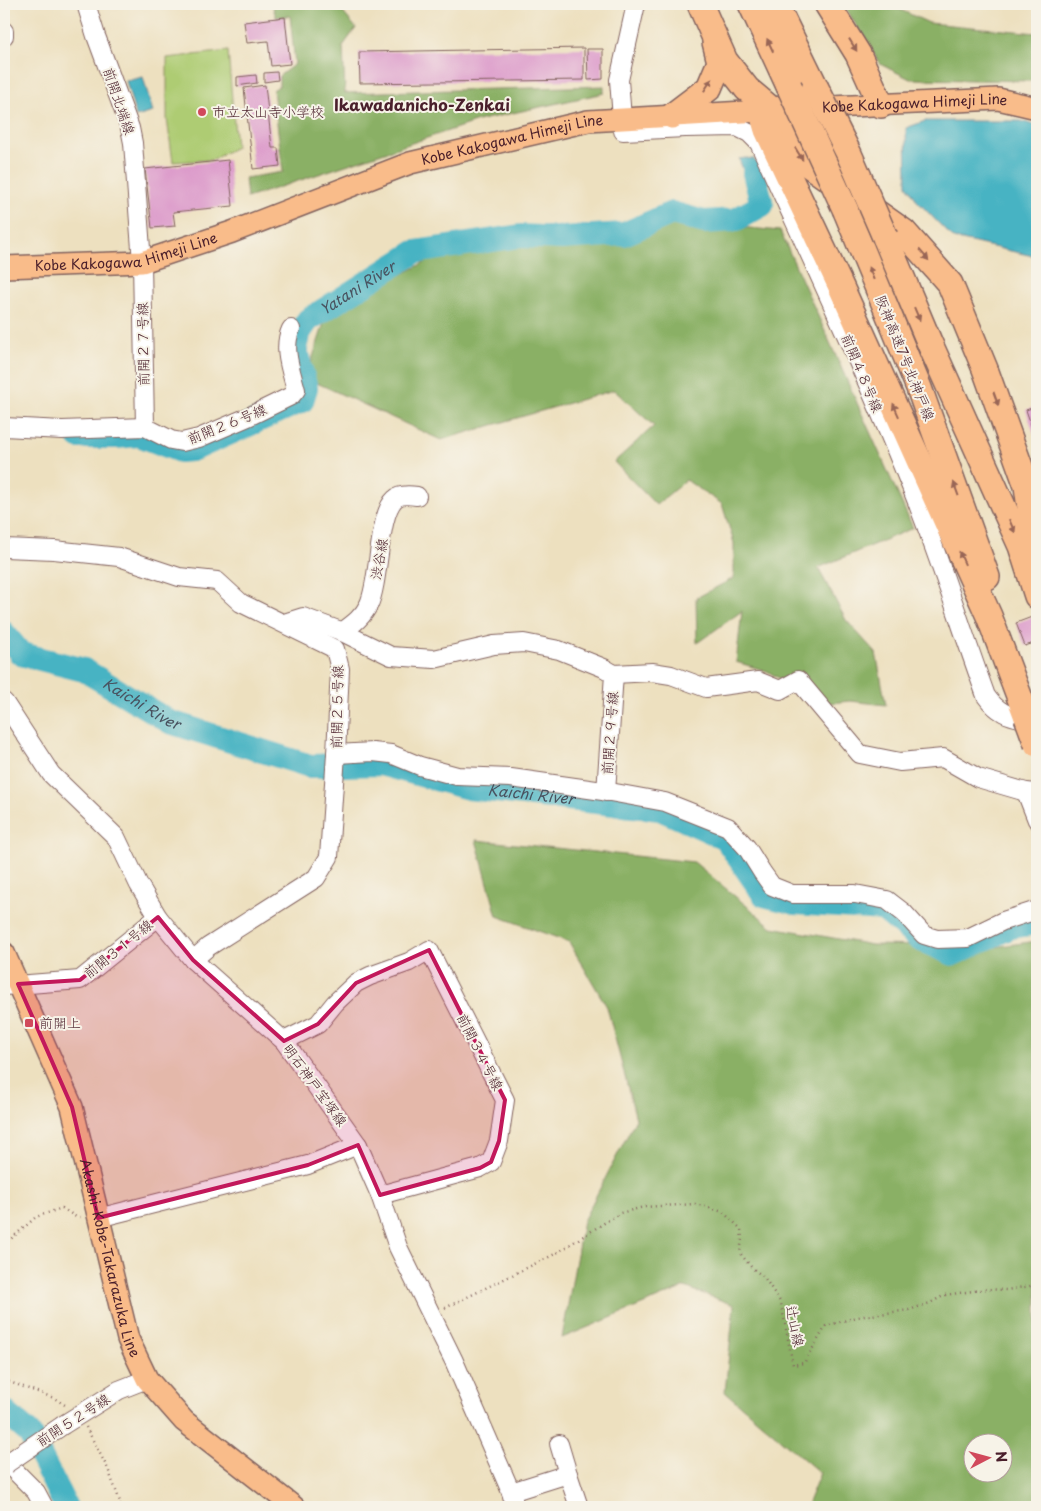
<svg xmlns="http://www.w3.org/2000/svg" width="1041" height="1511" font-family="'Playpen Sans','Klee One',sans-serif">
<style>
.green{fill:#aecc73;stroke:#7c764f}
.forest{fill:#8ab065;stroke:#6a6848;fill-rule:evenodd}
.water{fill:#46b3c3;stroke:#486977}
.lines{fill:none;stroke-linecap:round;stroke-linejoin:round}
.river{stroke:#46b3c3;stroke-width:24}
.building{fill:#dc9aca}
.minor-casing{stroke:#83635f;stroke-width:20}
.major-casing{stroke:#83635f;stroke-width:24}
.highway-casing{stroke:#83635f;stroke-width:28}
.path{stroke:#83635f;stroke-width:2.5;stroke-dasharray:1 4;stroke-linecap:butt}
.minor{stroke:#fff;stroke-width:18}
.major{stroke:#f9bc8a;stroke-width:21}
.highway{stroke:#f9bc8a;stroke-width:25}
.minor-bridge-casing{stroke:#83635f;stroke-width:20;stroke-linecap:butt}
.highway-bridge-casing{stroke:#83635f;stroke-width:28;stroke-linecap:butt}
.minor-bridge{stroke:#fff;stroke-width:18}
.highway-bridge{stroke:#f9bc8a;stroke-width:25}
.oneway{fill:#996656}
.marked{fill:#c2185b;fill-opacity:0.2;stroke:#c2185b;stroke-width:4;stroke-linejoin:round}
.poi-dot{fill:#d1495b;stroke:#f7f3e8;stroke-width:2}
.labels{text-anchor:middle;stroke-width:4;stroke-linejoin:round;paint-order:stroke}
.street-label{font-size:14px;fill:#4a1f2b;stroke:#f7f3e8}
.poi-label{font-size:14px;fill:#4a1f2b;stroke:#f7f3e8;text-anchor:start}
.water-label{font-size:15px;font-style:italic;fill:#495360;stroke:#f7f3e8}
.quarter-label{font-size:16px;font-weight:bold;fill:#4a1f2b;stroke:#f7f3e8}
</style>
<rect width="100%" height="100%" fill="#f7f3e8"/>
<filter id="ink" filterUnits="userSpaceOnUse"><feTurbulence type="fractalNoise" baseFrequency=".02" numOctaves="2"/><feDisplacementMap in="SourceGraphic" scale="10" xChannelSelector="R" yChannelSelector="G"/><feConvolveMatrix kernelMatrix="1 2 1 2 8 2 1 2 1" color-interpolation-filters="sRGB"/></filter>
<filter id="wash" filterUnits="userSpaceOnUse"><feTurbulence type="fractalNoise" baseFrequency=".0096" numOctaves="4" result="noise"/><feDisplacementMap in="SourceGraphic" scale="20" xChannelSelector="R" yChannelSelector="G"/><feGaussianBlur stdDeviation="1.12" result="paint"/><feColorMatrix in="noise" values="0 0 0 0 0 0 0 0 0 0 0 0 0 0 0 0 0 1.4 0 .05"/><feComposite in="paint" operator="in"/></filter>
<g filter="url(#wash)">
<rect width="100%" height="100%" fill="#ede0bf"/>
<polygon class="green" points="228,51 236,147 212,160 173,162 167,119 167,58"/>
<g class="forest">
<polygon points="272,4 336,4 356,28 343,46 345,93 604,86 604,93 481,120 247,198 245,178 283,172 273,90 279,86 279,76 295,64 290,16 276,17"/>
<polygon points="843,4 888,4 929,23 1037,33 1037,81 910,79 880,64"/>
<polygon points="677,221 780,231 913,528 818,568 846,620 876,653 886,705 850,701 821,704 767,671 736,662 742,611 697,643 696,598 734,578 734,543 722,504 686,480 656,505 614,462 654,426 614,390 441,440 306,378 328,311 446,252 557,236"/>
<path d="M476,840L694,862L772,927L872,945L994,947L1037,941V1506L806,1507L820,1473L725,1392L734,1305L685,1287L562,1338L583,1221L636,1119L607,1007L569,942L497,916ZM974,1444H1004V1474H974Z"/>
</g>
<g class="water">
<polygon points="143,77 153,112 136,117 126,81"/>
<polygon points="925,121 1021,121 1037,126 1037,258 1033,256 953,238 918,202 907,185 906,128"/>
<polygon points="746,158 754,159 767,187 756,204 739,159"/>
</g>
<g class="lines">
<g class="river">
<path id="s1" d="M79,437H116L139,435L180,451L191,450L201,446L302,401L306,388L295,347L299,333L308,320L415,252L520,236L562,238L624,234L672,213L704,222L735,220L762,205L754,173"/>
<path id="s2" d="M4,633L21,654L84,670L170,722L310,766L380,764L468,788L660,809L725,838L764,895L796,903L883,909L919,939L953,954L1011,927L1037,923"/>
<polyline points="4,1411 29,1433 66,1507"/>
</g>
</g>
<g id="blocks">
<g class="building">
<polygon points="285,17 290,64 271,66 268,41 247,43 244,22"/>
<polygon points="584,48 584,80 360,83 359,52"/>
<polygon points="587,49 603,49 603,79 588,80"/>
<polygon points="277,72 278,80 264,82 264,73"/>
<polygon points="256,75 257,83 237,86 237,77"/>
<polygon points="265,85 272,148 278,148 280,166 253,169 244,88"/>
<polygon points="228,160 233,206 173,212 175,226 152,228 145,169"/>
<polygon points="1037,406 1037,442 1026,410"/>
<polygon points="1037,615 1037,642 1025,646 1016,623"/>
</g>
</g>
</g>
<g filter="url(#ink)">
<use href="#blocks" fill-opacity="0" stroke="#83635f" stroke-width="1"/>
<g class="lines">
<defs>
<g id="minor">
<polyline points="86,4 96,36 130,128 133,143 142,262 145,427"/>
<path d="M636,4L619,80L623,131L685,128L737,127L749,133L759,143C810,256 863,368 909,482C938,552 960,625 986,696C1000,716 1012,716 1035,722"/>
<polyline points="4,31 4,36"/>
<path d="M4,427L62,430L145,427L171,440L182,442L199,438L248,417L291,396L296,390C291,370 282,348 291,329"/>
<polyline points="4,548 54,550 119,557 179,577 217,581 241,603 335,649 340,669 336,754 329,857 316,878 208,947 193,960"/>
<polyline points="284,623 303,617 338,630 391,656 434,659 494,645 524,643 559,650 604,668 614,674 652,672 671,675 706,688 758,681 780,690 798,680 860,754 900,762 943,758 978,778 1026,792 1037,793"/>
<path d="M342,632C353,624 363,617 369,604C380,580 378,514 395,499C400,494 410,495 417,496"/>
<polyline points="4,702 51,774 116,837 139,885 158,917 193,960 284,1041 358,1145 380,1195 398,1247 454,1361 511,1492 515,1507"/>
<polyline points="336,754 373,752 391,754 420,766 457,776 511,778 610,792 665,802 728,827 747,848 762,872 772,886 792,894 855,894 887,900 904,913 924,935 937,939 968,938 1003,921 1037,910"/>
<polyline points="606,792 614,674"/>
<polyline points="1026,792 1037,820"/>
<polyline points="4,986 80,980 158,917"/>
<polyline points="284,1041 318,1024 335,1003 356,983 370,976 409,962 429,950 505,1100 499,1141 491,1162 480,1168 380,1195"/>
<polyline points="98,1218 308,1165 358,1145"/>
<polyline points="63,1425 119,1390 147,1379"/>
<polyline points="559,1444 568,1474"/>
<polyline points="4,1460 36,1492 44,1507"/>
<polyline points="511,1492 568,1474 579,1507"/>
</g>
<g id="major">
<path id="s3" d="M811,108L998,99L1037,108"/>
<path id="s4" d="M4,267L142,262L232,232L410,163L588,121L778,110"/>
<path id="s5" d="M4,953L72,1107L128,1339L147,1379L184,1421L294,1507"/>
</g>
<g id="highway">
<polyline points="700,4 725,61 747,89 772,110"/>
<polyline points="751,4 789,86"/>
<polyline points="775,4 815,86"/>
<polyline points="827,4 858,54 881,105"/>
<polyline points="781,109 783,125 802,160 904,232 950,284 985,369 1027,486 1037,559"/>
<polyline points="761,110 767,130 841,287 989,616 1027,717"/>
<polyline points="672,116 709,88 720,62 715,42"/>
<polyline points="846,211 919,388 987,577"/>
<polyline points="885,237 930,344 1021,546 1037,596"/>
</g>
</defs>
<use href="#minor" class="minor-casing"/>
<use href="#major" class="major-casing"/>
<use href="#highway" class="highway-casing"/>
<g class="path">
<polyline points="4,1245 36,1217 62,1208 76,1217 81,1217"/>
<polyline points="445,1308 555,1254 620,1213 644,1207 696,1204 723,1212 741,1229 742,1239 740,1253 752,1268 764,1277 781,1303 793,1365 804,1363 826,1326 857,1317 909,1310 930,1303 945,1295 987,1289 1006,1290 1030,1286 1037,1283"/>
<polyline points="4,1380 54,1398 65,1405"/>
<polyline points="86,1427 108,1469 122,1507"/>
</g>
<use href="#minor" class="minor"/>
<use href="#major" class="major"/>
<use href="#highway" class="highway"/>
<defs>
<polyline id="minor-bridge" points="4,1468 6,1464 63,1425"/>
<g id="highway-bridge">
<polyline points="789,86 846,211"/>
<polyline points="815,86 849,154 885,237"/>
<polyline points="1027,717 1037,744"/>
</g>
</defs>
<use href="#minor-bridge" class="minor-bridge-casing"/>
<use href="#highway-bridge" class="highway-bridge-casing"/>
<use href="#minor-bridge" class="minor-bridge"/>
<use href="#highway-bridge" class="highway-bridge"/>
</g>
<defs><path id="oneway-solid" d="M-6-.8H1V-3.2L6.5 0L1 3.2V.8H-6Z" transform="scale(1.25)"/></defs>
<g class="oneway">
<use href="#oneway-solid" transform="translate(770 45) rotate(-115)"/>
<use href="#oneway-solid" transform="translate(853 45) rotate(58)"/>
<use href="#oneway-solid" transform="translate(708 85) rotate(-57)"/>
<use href="#oneway-solid" transform="translate(799 154) rotate(58)"/>
<use href="#oneway-solid" transform="translate(924 255) rotate(49)"/>
<use href="#oneway-solid" transform="translate(871 273) rotate(-112)"/>
<use href="#oneway-solid" transform="translate(917 314) rotate(67)"/>
<use href="#oneway-solid" transform="translate(996 399) rotate(70)"/>
<use href="#oneway-solid" transform="translate(896 410) rotate(-114)"/>
<use href="#oneway-solid" transform="translate(956 489) rotate(-110)"/>
<use href="#oneway-solid" transform="translate(1012 526) rotate(66)"/>
<use href="#oneway-solid" transform="translate(962 558) rotate(-114)"/>
</g>
</g>
<path class="marked" d="M158,917L193,960L284,1041L318,1024L356,983L429,950L505,1100L499,1141L491,1162L480,1168L380,1195L358,1145L308,1165L98,1218L72,1107L18,984L80,980Z"/>
<g class="poi-dot">
<circle cx="202" cy="112" r="5"/>
<rect x="24" y="1018" width="10" height="10" rx="2.5"/>
</g>
<g class="labels">
<g class="street-label">
<text transform="translate(119 101) rotate(71)" y="5">前開北端線</text>
<text dy="5" stroke="none"><textPath href="#s3" startOffset="104">Kobe Kakogawa Himeji Line</textPath></text>
<text dy="5" stroke="none"><textPath href="#s4" startOffset="529">Kobe Kakogawa Himeji Line</textPath></text>
<text dy="5" stroke="none"><textPath href="#s4" startOffset="124">Kobe Kakogawa Himeji Line</textPath></text>
<text transform="translate(143 344) rotate(-91)" y="5">前開２７号線</text>
<text transform="translate(905 358) rotate(68)" y="5">阪神高速7号北神戸線</text>
<text transform="translate(862 373) rotate(67)" y="5">前開４８号線</text>
<text transform="translate(227 424) rotate(-22)" y="5">前開２６号線</text>
<text transform="translate(379 559) rotate(-80)" y="5">渋谷線</text>
<text transform="translate(337 707) rotate(-89)" y="5">前開２５号線</text>
<text transform="translate(610 733) rotate(-86)" y="5">前開２９号線</text>
<text transform="translate(118 949) rotate(-39)" y="5">前開３１号線</text>
<text transform="translate(480 1052) rotate(63)" y="5">前開３４号線</text>
<text transform="translate(315 1085) rotate(54)" y="5">明石神戸宝塚線</text>
<text dy="5" stroke="none"><textPath href="#s5" startOffset="324">Akashi-Kobe-Takarazuka Line</textPath></text>
<text transform="translate(795 1326) rotate(78)" y="5">辻山線</text>
<text transform="translate(73 1420) rotate(-33)" y="5">前開５２号線</text>
</g>
<g class="poi-label">
<text x="212" y="117">市立太山寺小学校</text>
<text x="39" y="1028">前開上</text>
</g>
<g class="water-label">
<text dy="5" stroke="none"><textPath href="#s1" startOffset="382">Yatani River</textPath></text>
<text dy="5" stroke="none"><textPath href="#s2" startOffset="159">Kaichi River</textPath></text>
<text dy="5" stroke="none"><textPath href="#s2" startOffset="564">Kaichi River</textPath></text>
</g>
<g class="quarter-label">
<text x="422" y="111">Ikawadanicho-Zenkai</text>
</g>
</g>
<rect width="1041" height="1511" fill="none" stroke="#f7f3e8" stroke-width="20"/>
<g transform="translate(988 1458) rotate(84)"><circle r="24" fill="#f7f3e8" stroke="#b29e9c"/>
<path d="M0-4L9 19L0 12L-9 19Z" fill="#d1495b"/>
<text y="-8" font-size="14" font-weight="bold" text-anchor="middle" fill="#4a1f2b">N</text>
</g>
</svg>
